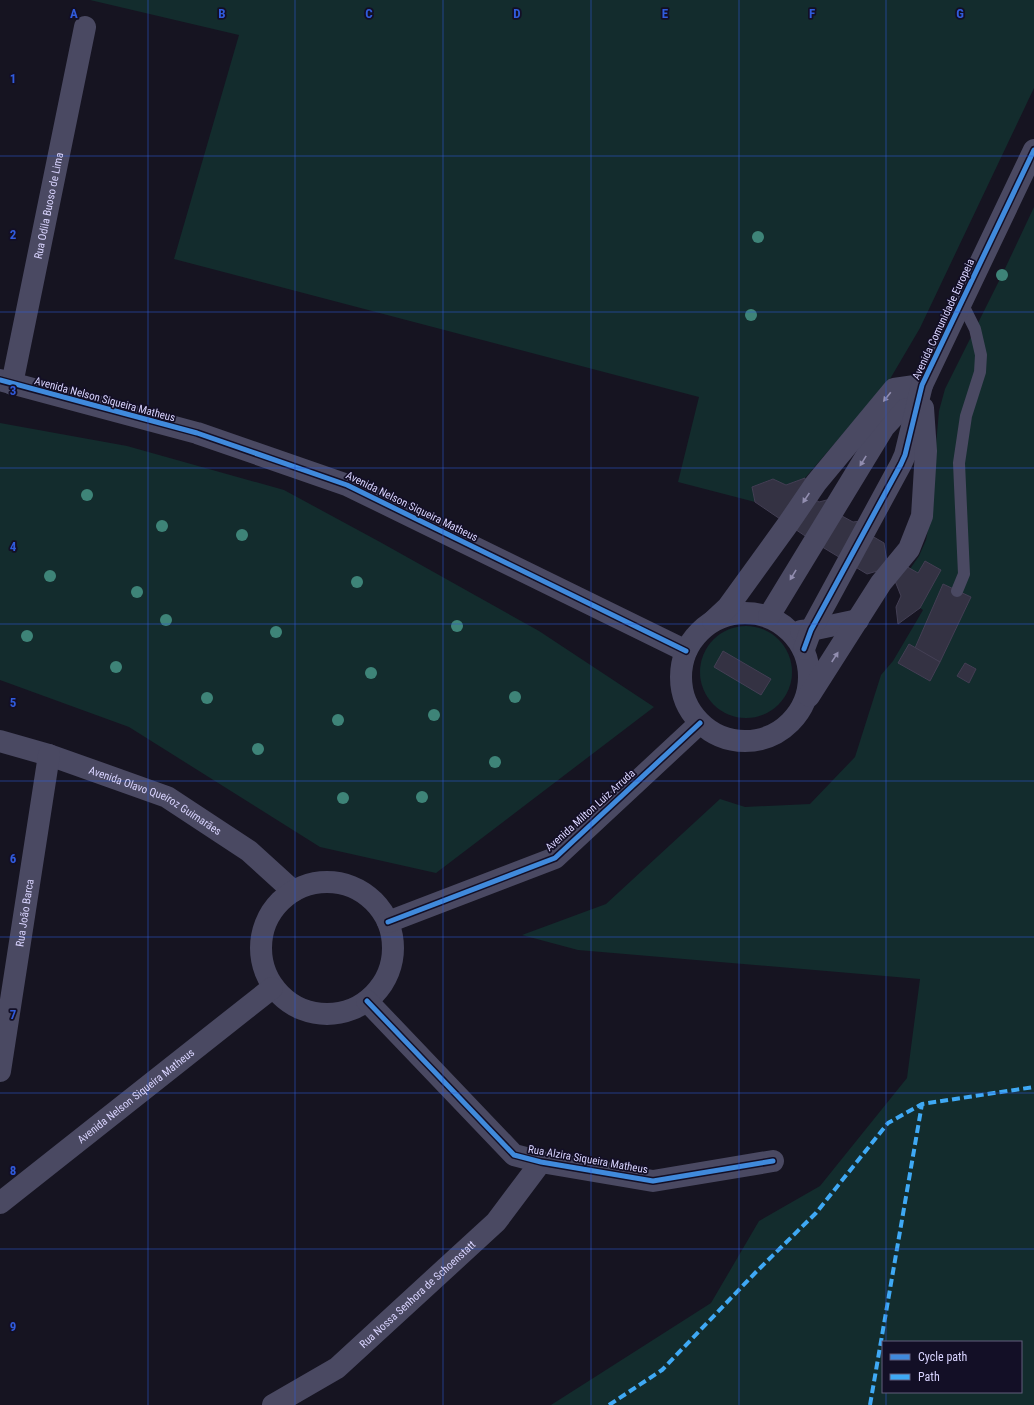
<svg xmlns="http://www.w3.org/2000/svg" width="1034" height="1405" font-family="'Roboto Condensed',sans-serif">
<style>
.green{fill:#132c2d;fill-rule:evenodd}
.building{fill:#343243;stroke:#433f54}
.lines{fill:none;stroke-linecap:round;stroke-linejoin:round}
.service{stroke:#4a4962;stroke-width:12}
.minor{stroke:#4a4962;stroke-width:22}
.tertiary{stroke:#4a4962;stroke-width:22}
.quiet{stroke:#3fa9f5;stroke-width:4;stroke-dasharray:8 4;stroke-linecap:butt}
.cycleway-casing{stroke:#130f26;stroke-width:8}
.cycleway{stroke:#408adc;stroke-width:5}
.tree{fill:#3e8478}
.oneway{fill:#928eb0}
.grid{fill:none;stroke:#305bdc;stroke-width:1;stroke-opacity:0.55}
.labels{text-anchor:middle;stroke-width:3.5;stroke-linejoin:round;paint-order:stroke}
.street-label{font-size:11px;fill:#d9d4ff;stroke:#130f26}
.grid-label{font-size:13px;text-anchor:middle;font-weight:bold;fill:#305bdc;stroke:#130f26;stroke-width:3.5;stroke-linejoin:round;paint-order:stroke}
</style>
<rect width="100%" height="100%" fill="#161421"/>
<g class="green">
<polygon points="90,0 1034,0 1034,88 920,328 890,379 805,478 786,485 772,479 752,487 755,502 678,482 699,397 174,259 239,35"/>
<path d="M1034,207V1405H551L711,1303L759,1221L820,1186L907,1078L920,979L578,950L522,935L606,904L720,799L745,807L810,804L855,757L881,675L893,661L923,610L920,608L941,570L925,561L918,573L910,569L919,556L926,540L932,508L935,456L939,411L945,389L1002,275ZM943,584L971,597L940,662L930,681L898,663L909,645L915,648ZM965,663L976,669L969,683L957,676ZM883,1342H1021V1392H883Z"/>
<polygon points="0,423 127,446 284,490 380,542 539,631 654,707 436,873 320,847 129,727 0,680"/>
<circle cx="746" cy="672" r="46"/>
</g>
<g class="building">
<polygon points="805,478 808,495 819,502 838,497 842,516 853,522 869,520 872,536 884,543 888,568 867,574 814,542 755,502 752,487 773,479 786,485"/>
<polygon points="925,561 941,570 920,608 898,624 896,607 901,596 895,581 904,565 918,573"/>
<polygon points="943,584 971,597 940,662 915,648"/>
<polygon points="909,644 940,662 930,681 898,663"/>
<polygon points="723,651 771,679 761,695 714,667"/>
<polygon points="965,663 976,669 969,683 957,676"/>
</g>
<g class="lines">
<polyline class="service" points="957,591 964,574 959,463 966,416 980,372 981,355 975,329 962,303"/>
<g class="minor">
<polyline points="0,380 197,433 347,485 686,651"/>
<path id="s1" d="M12,384L85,27"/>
<path id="s2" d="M0,741L49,755L167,797L249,851L293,891"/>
<circle cx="327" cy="948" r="66"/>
<polyline points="388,922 555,858 700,723"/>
<polyline points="367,1001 514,1155 541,1162 653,1181 773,1161"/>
<path id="s3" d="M0,1071L49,755"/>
<path id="s4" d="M0,1203L272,988"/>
<path id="s5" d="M273,1405L337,1368L496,1222L541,1162"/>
</g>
<g class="tertiary">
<circle cx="745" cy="677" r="64"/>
<polyline points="769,616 884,427 920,388"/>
<polyline points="713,621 728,607 788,524 816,483 894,389 922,385"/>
<polyline points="801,631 811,630 858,620"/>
<polyline points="804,649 811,630 901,464 905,455 922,385 1034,150"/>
<polyline points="809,696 881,583 909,549 922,516 926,451 923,408"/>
</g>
<g class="quiet">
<polyline points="609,1405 662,1370 756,1272 816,1213 888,1123 922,1104 1034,1087"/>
<polyline points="870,1405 922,1104"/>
</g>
<defs>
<g id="cycleway">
<polyline points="0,380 197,433 347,485 686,651"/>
<polyline points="804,649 811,630 901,464 905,455 922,385 1034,150"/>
<polyline points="388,922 555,858 700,723"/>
<polyline points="367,1001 514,1155 541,1162 653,1181 773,1161"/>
</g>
</defs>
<use href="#cycleway" class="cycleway-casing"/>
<use href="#cycleway" class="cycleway"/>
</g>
<g class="tree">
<circle cx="758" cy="237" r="6"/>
<circle cx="1002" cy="275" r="6"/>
<circle cx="751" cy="315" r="6"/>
<circle cx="87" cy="495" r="6"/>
<circle cx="162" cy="526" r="6"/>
<circle cx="242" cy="535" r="6"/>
<circle cx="50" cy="576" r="6"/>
<circle cx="357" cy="582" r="6"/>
<circle cx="137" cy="592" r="6"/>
<circle cx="166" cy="620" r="6"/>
<circle cx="457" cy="626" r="6"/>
<circle cx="276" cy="632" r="6"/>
<circle cx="27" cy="636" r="6"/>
<circle cx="116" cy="667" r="6"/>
<circle cx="371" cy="673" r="6"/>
<circle cx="515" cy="697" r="6"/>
<circle cx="207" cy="698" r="6"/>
<circle cx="434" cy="715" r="6"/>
<circle cx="338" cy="720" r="6"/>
<circle cx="258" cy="749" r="6"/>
<circle cx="495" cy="762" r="6"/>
<circle cx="422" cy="797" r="6"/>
<circle cx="343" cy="798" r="6"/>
</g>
<defs><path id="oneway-solid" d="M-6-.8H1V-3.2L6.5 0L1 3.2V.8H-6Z"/></defs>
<g class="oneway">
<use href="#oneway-solid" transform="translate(887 397) rotate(129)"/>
<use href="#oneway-solid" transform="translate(863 461) rotate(122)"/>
<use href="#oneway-solid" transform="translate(806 498) rotate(124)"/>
<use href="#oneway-solid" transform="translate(793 575) rotate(121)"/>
<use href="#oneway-solid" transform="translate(835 657) rotate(-57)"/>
</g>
<path class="grid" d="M148,0V1405M295,0V1405M443,0V1405M591,0V1405M739,0V1405M886,0V1342M0,156H1034M0,312H1034M0,468H1034M0,624H1034M0,781H1034M0,937H1034M0,1093H1034M0,1249H1034M886,1392V1405"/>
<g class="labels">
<g class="street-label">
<text dy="4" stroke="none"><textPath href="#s1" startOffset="182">Rua Odila Buoso de Lima</textPath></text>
<text transform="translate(943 319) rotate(-65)" y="4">Avenida Comunidade Europeia</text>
<text transform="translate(105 399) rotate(15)" y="4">Avenida Nelson Siqueira Matheus</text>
<text transform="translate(412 506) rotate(26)" y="4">Avenida Nelson Siqueira Matheus</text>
<text dy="4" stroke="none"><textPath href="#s2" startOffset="167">Avenida Olavo Queiroz Guimarães</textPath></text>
<text transform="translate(590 810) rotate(-42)" y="4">Avenida Milton Luiz Arruda</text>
<text dy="4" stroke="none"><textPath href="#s3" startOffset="160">Rua João Barca</textPath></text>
<text dy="4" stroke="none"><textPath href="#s4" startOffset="173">Avenida Nelson Siqueira Matheus</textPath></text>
<text transform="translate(588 1159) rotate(10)" y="4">Rua Alzira Siqueira Matheus</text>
<text dy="4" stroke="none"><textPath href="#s5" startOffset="183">Rua Nossa Senhora de Schoenstatt</textPath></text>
</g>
</g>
<g class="grid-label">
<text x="74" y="18">A</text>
<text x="222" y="18">B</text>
<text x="369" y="18">C</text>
<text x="517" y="18">D</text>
<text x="665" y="18">E</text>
<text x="812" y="18">F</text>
<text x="960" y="18">G</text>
<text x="13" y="83">1</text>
<text x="13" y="239">2</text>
<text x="13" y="395">3</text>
<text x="13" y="551">4</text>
<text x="13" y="707">5</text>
<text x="13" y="863">6</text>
<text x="13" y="1019">7</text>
<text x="13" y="1175">8</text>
<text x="13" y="1331">9</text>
</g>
<rect x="882" y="1341" width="140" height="52" fill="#130f26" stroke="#625e7d"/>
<rect x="890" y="1354" width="20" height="6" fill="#408adc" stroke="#625e7d"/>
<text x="918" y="1361" font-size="12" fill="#d9d4ff">Cycle path</text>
<rect x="890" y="1374" width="20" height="6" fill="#3fa9f5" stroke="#625e7d"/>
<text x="918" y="1381" font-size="12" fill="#d9d4ff">Path</text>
</svg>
